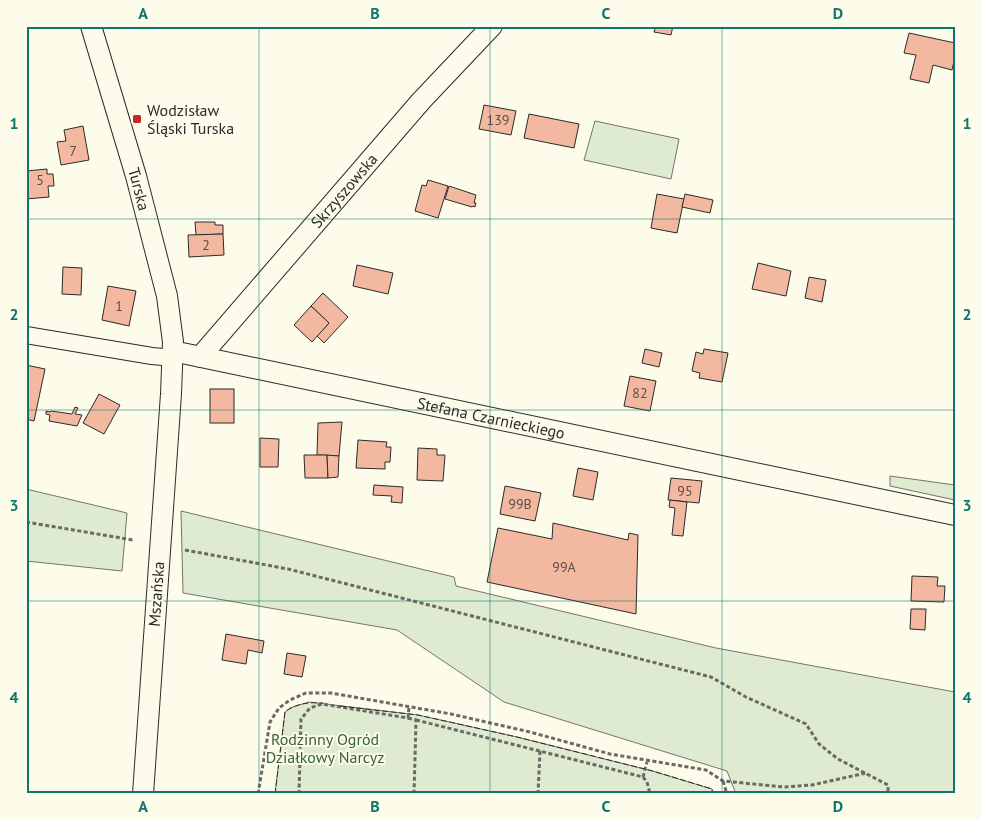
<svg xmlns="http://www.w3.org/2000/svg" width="981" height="820" font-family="'PT Sans',sans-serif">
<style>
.green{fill:#deebd1;stroke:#74746e}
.building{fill:#f2b8a0;stroke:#2b2b2b}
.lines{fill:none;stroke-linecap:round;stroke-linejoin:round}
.minor-casing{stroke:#2b2b2b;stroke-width:18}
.tertiary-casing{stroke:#2b2b2b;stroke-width:22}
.path{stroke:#6a6964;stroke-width:3;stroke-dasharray:4 2.5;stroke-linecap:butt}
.minor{stroke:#fdfbea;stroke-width:16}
.tertiary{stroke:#fdfbea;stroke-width:20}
.fence{stroke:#2b2b2b;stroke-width:1;stroke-dasharray:6 2.5;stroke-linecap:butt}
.grid{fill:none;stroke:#0f766e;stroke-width:1;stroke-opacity:0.55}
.poi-dot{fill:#c62828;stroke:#fdfbea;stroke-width:2}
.labels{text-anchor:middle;stroke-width:4;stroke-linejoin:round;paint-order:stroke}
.number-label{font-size:14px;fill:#5d4e48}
.poi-label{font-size:16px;fill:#2b2b2b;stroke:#fdfbea;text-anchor:start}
.street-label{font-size:16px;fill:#2b2b2b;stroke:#fdfbea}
.park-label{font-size:16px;fill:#34623c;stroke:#fdfbea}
.neatline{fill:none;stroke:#0f766e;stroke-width:2}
.grid-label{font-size:16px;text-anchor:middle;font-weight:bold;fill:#0f766e}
</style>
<rect width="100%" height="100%" fill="#fdfbea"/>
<g class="green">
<polygon points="595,121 679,139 671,179 584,160"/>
<polygon points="890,476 955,485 955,500 890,486"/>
<polygon points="26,489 127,513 122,571 26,561"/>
<polygon points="181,511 454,577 456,586 716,648 955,692 955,794 736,794 727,771 504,702 397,630 183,593"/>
<polygon points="309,702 418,715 517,737 652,771 712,789 713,794 275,794 285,712 290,708"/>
</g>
<g class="building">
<polygon points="656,26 673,26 671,35 654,32"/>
<polygon points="909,33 955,43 955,56 952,70 933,65 929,83 910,79 916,55 904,53"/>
<polygon points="484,105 516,111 511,135 479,129"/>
<polygon points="529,114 579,124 574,148 524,138"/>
<polygon points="83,126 89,160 61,165 57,142 66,141 64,130"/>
<polygon points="47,169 47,174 53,174 54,186 48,186 49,197 26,199 26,171"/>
<polygon points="428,180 448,186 438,218 415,211 422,185 426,186"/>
<polygon points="449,186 476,195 474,203 476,203 475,207 473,206 472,207 445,199"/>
<polygon points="657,194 684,199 677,233 651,228"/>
<polygon points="685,194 713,200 710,213 682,207"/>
<polygon points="195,222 215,222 215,225 223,225 223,234 196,235"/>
<polygon points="223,234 224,255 189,257 188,235"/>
<polygon points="758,263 791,271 786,296 752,289"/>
<polygon points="357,265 393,273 388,294 353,286"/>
<polygon points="63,267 82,268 81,295 62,294"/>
<polygon points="809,277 826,280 822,302 805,298"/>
<polygon points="108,286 136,291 129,326 102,320"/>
<polygon points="323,293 348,317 324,343 317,336 329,323 311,306"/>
<polygon points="311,306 329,323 312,342 294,325"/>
<polygon points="645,349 662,353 659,367 642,363"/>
<polygon points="704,349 728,353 722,382 699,378 700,373 692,371 696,352 703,354"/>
<polygon points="26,365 45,369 34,421 26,419"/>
<polygon points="630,376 656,381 650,411 624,406"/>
<rect x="210" y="389" width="24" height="34"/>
<polygon points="99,394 120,405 104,434 83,423"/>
<polygon points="75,407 78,408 75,414 82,415 77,426 49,421 50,415 46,414 46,411 50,412 51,411 72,414"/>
<polygon points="342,422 339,456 317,455 318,423"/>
<polygon points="260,438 279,439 278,467 260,467"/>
<polygon points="358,440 387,442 386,447 391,447 390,462 385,462 385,469 356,468"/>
<polygon points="418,448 437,449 437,455 445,455 443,481 417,480"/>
<polygon points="304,455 327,455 328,478 305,478"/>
<polygon points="327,455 339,456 338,477 328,478"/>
<polygon points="578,468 598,472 593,500 573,496"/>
<polygon points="671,478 702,481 699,503 668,500"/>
<polygon points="374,485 403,487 402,503 391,502 392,496 373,495"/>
<polygon points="505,486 541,493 535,521 500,514"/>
<polygon points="670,500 687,502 683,536 672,535 675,508 669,507"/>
<polygon points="553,523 628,540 629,533 638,535 636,614 487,582 498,528 552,539"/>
<polygon points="912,576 938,577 937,586 945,586 944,602 911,601"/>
<polygon points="911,609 926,609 925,630 910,629"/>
<polygon points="226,634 264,641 262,653 248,650 246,664 222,660"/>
<polygon points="287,653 306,656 302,677 284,674"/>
</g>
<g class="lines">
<defs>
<polyline id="minor" points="26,335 152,356 163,357 173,355"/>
<g id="tertiary">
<path id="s1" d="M91,26L136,176L167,296L173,342L171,394L143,794"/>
<path id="s2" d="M173,355L182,353L955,515"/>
<path id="s3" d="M200,357L421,101L492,26"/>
</g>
</defs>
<use href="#minor" class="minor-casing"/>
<use href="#tertiary" class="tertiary-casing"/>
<g class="path">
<polyline points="26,522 133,540"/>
<polyline points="185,550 288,569 711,677 746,697 806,724 819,744 838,759 888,785 888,794"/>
<polyline points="408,718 416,720 414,794"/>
<polyline points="416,720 643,777 647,782 650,794"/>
<polyline points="643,777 647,762"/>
<polyline points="723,781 727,794"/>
<polyline points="258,794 270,722 279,708 290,700 306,693 331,693 451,714 530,732 610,754 706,770 723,781 784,787 812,785 866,773"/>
<polyline points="299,794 301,719 310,708 322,704 408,718 409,707"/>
<polyline points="538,794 540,751"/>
</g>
<use href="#minor" class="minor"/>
<use href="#tertiary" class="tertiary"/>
<g class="fence">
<polyline points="340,706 418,715 517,737 653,771 712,789 713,794"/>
<path d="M275,794L285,712C297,703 309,702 323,703"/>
</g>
</g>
<path class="grid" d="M259,26V794M490,26V794M722,26V794M26,219H955M26,410H955M26,601H955"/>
<rect class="poi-dot" x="132" y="114" width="10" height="10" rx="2.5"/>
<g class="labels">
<g class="number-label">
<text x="498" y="125">139</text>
<text x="73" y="156">7</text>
<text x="40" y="185">5</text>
<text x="206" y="250">2</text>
<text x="119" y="311">1</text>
<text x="640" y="398">82</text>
<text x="685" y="496">95</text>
<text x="520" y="509">99B</text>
<text x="564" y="572">99A</text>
</g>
<g class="poi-label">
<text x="147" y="116">Wodzisław<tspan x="147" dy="18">Śląski Turska</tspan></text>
</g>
<g class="street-label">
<text dy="6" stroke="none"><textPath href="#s1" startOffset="170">Turska</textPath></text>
<text dy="6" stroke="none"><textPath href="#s3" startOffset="220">Skrzyszowska</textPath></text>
<text dy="6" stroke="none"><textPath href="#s2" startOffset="325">Stefana Czarnieckiego</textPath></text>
<text transform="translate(156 594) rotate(-86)" y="6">Mszańska</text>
</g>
<g class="park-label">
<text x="325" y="745">Rodzinny Ogród<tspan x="325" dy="18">Działkowy Narcyz</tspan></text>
</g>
</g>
<rect width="981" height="820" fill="none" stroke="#fdfbea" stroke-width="55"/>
<rect x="28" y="28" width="926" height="764" class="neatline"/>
<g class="grid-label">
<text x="143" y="19">A</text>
<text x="375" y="19">B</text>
<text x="606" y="19">C</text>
<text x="838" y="19">D</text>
<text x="14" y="129">1</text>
<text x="967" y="129">1</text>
<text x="14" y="320">2</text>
<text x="967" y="320">2</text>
<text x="14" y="511">3</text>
<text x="967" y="511">3</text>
<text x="14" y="703">4</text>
<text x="967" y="703">4</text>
<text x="143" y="812">A</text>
<text x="375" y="812">B</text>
<text x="606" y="812">C</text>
<text x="838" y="812">D</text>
</g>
</svg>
